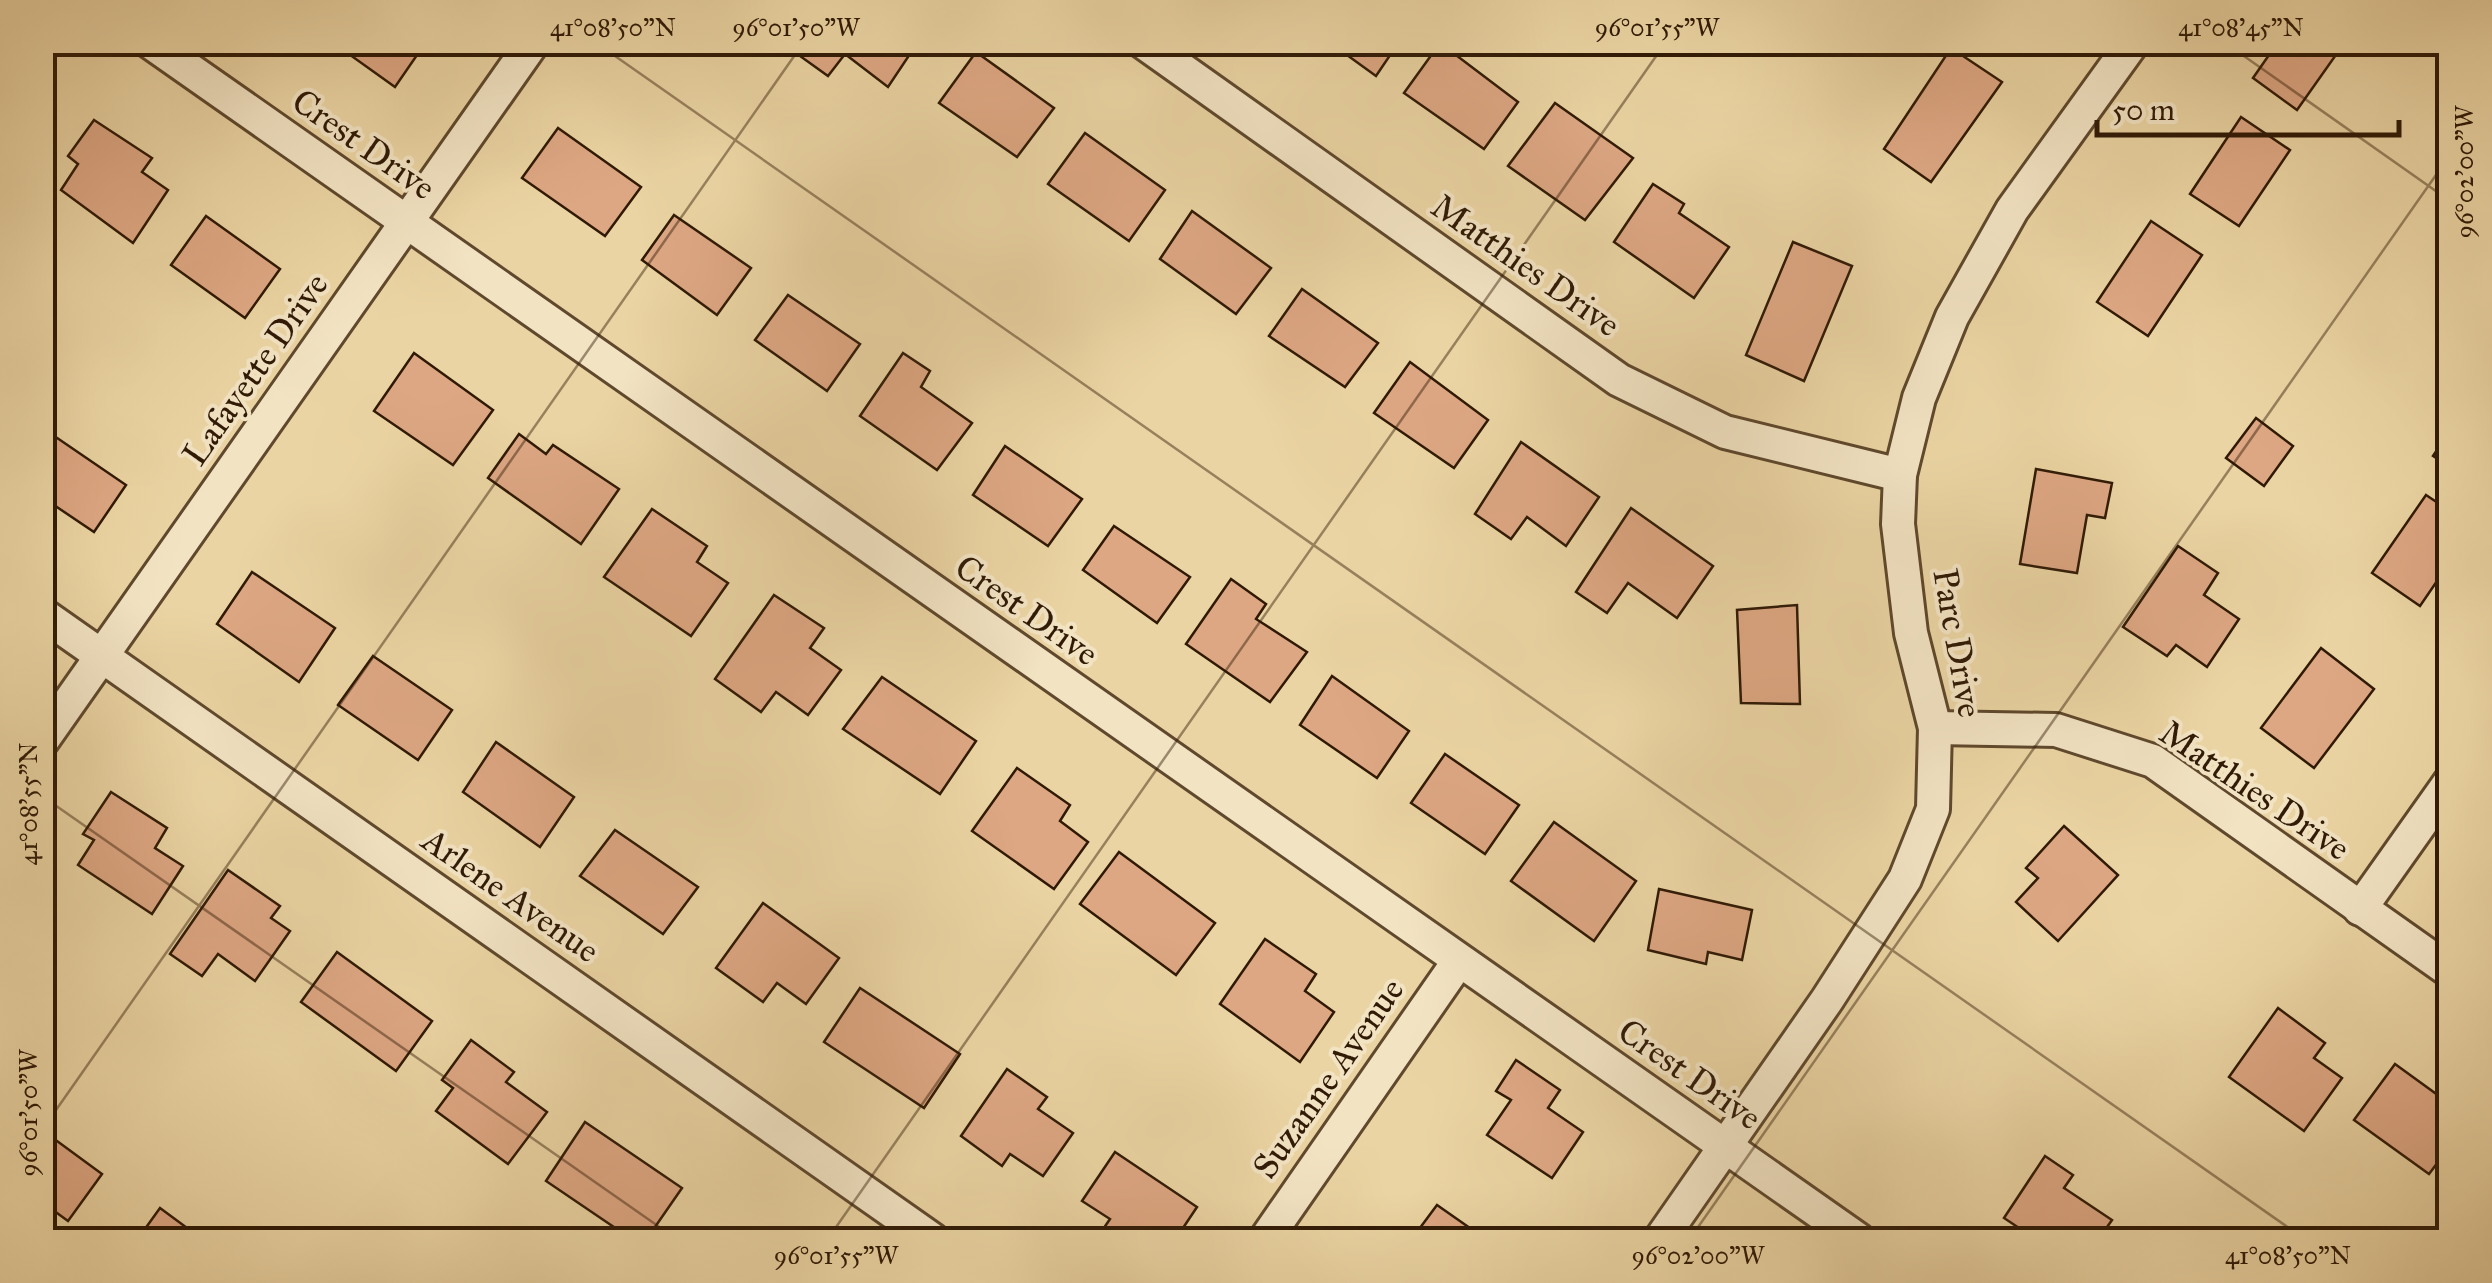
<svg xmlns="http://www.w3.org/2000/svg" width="2492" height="1283" font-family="'IM FELL Great Primer',serif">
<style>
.building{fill:#dda783;stroke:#301a06;stroke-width:2.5}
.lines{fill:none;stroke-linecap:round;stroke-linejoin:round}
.street-casing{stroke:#5f482d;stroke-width:38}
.street{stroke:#f2e3c3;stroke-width:32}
.ticks{fill:none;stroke:#301a06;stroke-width:2.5;stroke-opacity:0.45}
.labels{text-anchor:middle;stroke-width:8;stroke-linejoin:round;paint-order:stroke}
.street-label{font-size:35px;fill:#301a06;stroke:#f2e3c3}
.neatline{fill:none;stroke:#301a06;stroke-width:4}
.ticks-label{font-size:25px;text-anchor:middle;fill:#301a06}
</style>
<rect width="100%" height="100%" fill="#ebd4a3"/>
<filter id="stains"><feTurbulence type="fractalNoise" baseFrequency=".002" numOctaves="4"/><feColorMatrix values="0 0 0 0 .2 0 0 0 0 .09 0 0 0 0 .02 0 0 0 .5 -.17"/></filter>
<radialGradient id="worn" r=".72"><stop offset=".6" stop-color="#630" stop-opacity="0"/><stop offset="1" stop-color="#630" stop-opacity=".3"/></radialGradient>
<g class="building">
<polygon points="353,42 426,42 395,87 346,52"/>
<polygon points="809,42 918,42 888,87 845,54 828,76 800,56"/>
<polygon points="1329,42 1399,42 1376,76"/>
<polygon points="2278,42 2345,42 2297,110 2253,78"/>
<polygon points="1440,43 1518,102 1484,149 1404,93"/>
<polygon points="1951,48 2002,82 1931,182 1884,149"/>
<polygon points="976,52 1054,108 1017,157 939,103"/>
<polygon points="1555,103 1633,158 1585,220 1508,166"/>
<polygon points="2241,117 2290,150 2239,226 2190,194"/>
<polygon points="94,120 152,158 142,172 168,190 133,243 61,190 78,164 68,156"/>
<polygon points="558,128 641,187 605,236 522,178"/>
<polygon points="1085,133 1165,190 1129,241 1048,184"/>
<polygon points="1653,184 1684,204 1679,213 1729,247 1694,298 1614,242"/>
<polygon points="1192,211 1271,268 1236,314 1160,259"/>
<polygon points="674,215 751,268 717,315 642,260"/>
<polygon points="206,216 280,269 245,318 171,265"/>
<polygon points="2151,221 2202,255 2148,336 2097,302"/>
<polygon points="1793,242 1852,266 1804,381 1746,355"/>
<polygon points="1302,289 1378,343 1345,387 1269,336"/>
<polygon points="788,295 860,344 827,391 755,340"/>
<polygon points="414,353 493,410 453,465 374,411"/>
<polygon points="903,353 930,371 921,387 972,423 937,470 860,416"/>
<polygon points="1410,362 1488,420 1454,468 1374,413"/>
<polygon points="2256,418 2293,446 2264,486 2226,458"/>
<polygon points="44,429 126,485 94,532 42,497"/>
<polygon points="2450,431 2450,467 2433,456"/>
<polygon points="519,434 546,454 553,445 619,489 581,544 488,478"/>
<polygon points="1521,442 1599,497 1566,546 1527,517 1511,539 1475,514"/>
<polygon points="1005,446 1082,499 1048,546 973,495"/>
<polygon points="2036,469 2112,483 2105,518 2087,515 2077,573 2020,564"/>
<polygon points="2426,495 2450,511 2450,562 2420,606 2372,573"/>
<polygon points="1631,508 1713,566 1677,618 1628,583 1607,613 1576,592"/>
<polygon points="652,509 707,546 697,562 728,583 691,636 604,577"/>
<polygon points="1114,526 1190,577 1157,623 1083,570"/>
<polygon points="2178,546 2218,573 2204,595 2239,619 2207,667 2176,645 2167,656 2123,627"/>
<polygon points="252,572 335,628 299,682 217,624"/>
<polygon points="1231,579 1266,604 1256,619 1307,652 1270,702 1186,644"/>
<polygon points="774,595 824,628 810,648 841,670 808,715 776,692 761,712 715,679"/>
<polygon points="1797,605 1800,704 1741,703 1737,610"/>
<polygon points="2321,648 2374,689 2314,768 2261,728"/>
<polygon points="373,656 452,710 418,760 338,705"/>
<polygon points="1332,676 1409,731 1377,778 1300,725"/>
<polygon points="882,677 976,741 940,794 843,729"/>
<polygon points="496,742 574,797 540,847 463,792"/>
<polygon points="1445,754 1519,805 1485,854 1411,803"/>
<polygon points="1017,768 1070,805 1060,821 1088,842 1054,889 972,831"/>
<polygon points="111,792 167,828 155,848 183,866 152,914 78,865 94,840 83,834"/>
<polygon points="1554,822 1636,881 1594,941 1511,881"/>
<polygon points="2064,826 2118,875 2058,941 2016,902 2038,878 2026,868"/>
<polygon points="615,830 698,887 663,934 580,876"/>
<polygon points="1119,852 1215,923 1176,975 1080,904"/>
<polygon points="228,870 280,906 271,918 290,931 255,981 218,954 202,976 170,954"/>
<polygon points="1659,889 1752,910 1742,960 1708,952 1706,964 1648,950"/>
<polygon points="763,903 839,958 806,1004 777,983 763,1002 716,968"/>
<polygon points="1265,939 1316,974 1305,991 1334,1012 1300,1062 1220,1004"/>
<polygon points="337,952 432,1021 396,1071 301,1002"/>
<polygon points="860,988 960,1054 924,1108 824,1042"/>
<polygon points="2278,1008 2325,1043 2314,1058 2342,1078 2304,1131 2229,1077"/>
<polygon points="471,1040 514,1072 506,1082 547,1112 508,1164 436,1111 453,1088 442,1080"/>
<polygon points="1516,1060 1560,1090 1548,1108 1583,1132 1552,1178 1487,1135 1511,1100 1496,1091"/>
<polygon points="2395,1064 2450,1104 2450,1146 2429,1174 2354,1120"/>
<polygon points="1007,1069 1047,1097 1038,1109 1073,1133 1043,1176 1010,1154 1002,1166 961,1136"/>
<polygon points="585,1122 682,1188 646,1240 633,1240 546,1181"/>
<polygon points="42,1130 102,1174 68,1221 42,1202"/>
<polygon points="1115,1152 1197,1207 1175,1240 1097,1238 1110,1219 1082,1201"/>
<polygon points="2045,1156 2073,1175 2064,1188 2112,1220 2098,1240 2037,1240 2004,1218"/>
<polygon points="1437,1205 1487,1240 1411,1240"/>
<polygon points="160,1208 202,1239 137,1240"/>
</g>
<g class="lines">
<defs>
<g id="street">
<polyline points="150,42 1859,1240"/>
<polyline points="1143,42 1619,380 1725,432 1900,475"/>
<polyline points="42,614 933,1240"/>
<polyline points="1935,728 2056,730 2153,761 2450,971"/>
<polyline points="42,741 533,42"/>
<polyline points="2360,909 2450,782"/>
<polyline points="1265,1240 1458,962"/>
<polyline points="1660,1240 1827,1000 1905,879 1933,809 1935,728 1911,633 1898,524 1900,475 1919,398 1952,317 2012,210 2133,42"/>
</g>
</defs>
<use href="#street" class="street-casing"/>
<use href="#street" class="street"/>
</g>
<path class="ticks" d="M595,42L2306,1240M2224,42L2450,201M42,796L678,1240M42,1130L804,42M827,1240L1666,42M1689,1240L2450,155"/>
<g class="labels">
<g class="street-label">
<text transform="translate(364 144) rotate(35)" y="12">Crest Drive</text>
<text transform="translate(1526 265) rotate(35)" y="12">Matthies Drive</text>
<text transform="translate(255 369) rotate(-55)" y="12">Lafayette Drive</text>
<text transform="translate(1027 610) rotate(35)" y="12">Crest Drive</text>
<text transform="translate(1958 643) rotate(80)" y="12">Parc Drive</text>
<text transform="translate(2255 790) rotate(34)" y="12">Matthies Drive</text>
<text transform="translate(511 895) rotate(35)" y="12">Arlene Avenue</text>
<text transform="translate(1690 1074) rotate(35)" y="12">Crest Drive</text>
<text transform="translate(1328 1078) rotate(-55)" y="12">Suzanne Avenue</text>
</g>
</g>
<rect width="2492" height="1283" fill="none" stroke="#ebd4a3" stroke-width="110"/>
<path d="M2097 120v15h302v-15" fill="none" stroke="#301a06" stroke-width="5"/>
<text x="2112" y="120" font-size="30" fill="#301a06" stroke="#f2e3c3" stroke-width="8" paint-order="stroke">50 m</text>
<rect x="55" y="55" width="2382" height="1173" class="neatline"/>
<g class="ticks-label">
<text x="613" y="36">41°08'50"N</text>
<text x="796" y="36">96°01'50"W</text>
<text x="1657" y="36">96°01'55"W</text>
<text x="2241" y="36">41°08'45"N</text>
<text transform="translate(2464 172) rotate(-90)" y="9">96°02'00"W</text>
<text transform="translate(28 804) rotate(-90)" y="9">41°08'55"N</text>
<text transform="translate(28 1113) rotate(-90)" y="9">96°01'50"W</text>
<text x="836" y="1264">96°01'55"W</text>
<text x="1698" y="1264">96°02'00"W</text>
<text x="2288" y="1264">41°08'50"N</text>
</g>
<rect width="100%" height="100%" filter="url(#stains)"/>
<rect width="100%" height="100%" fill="url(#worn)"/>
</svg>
